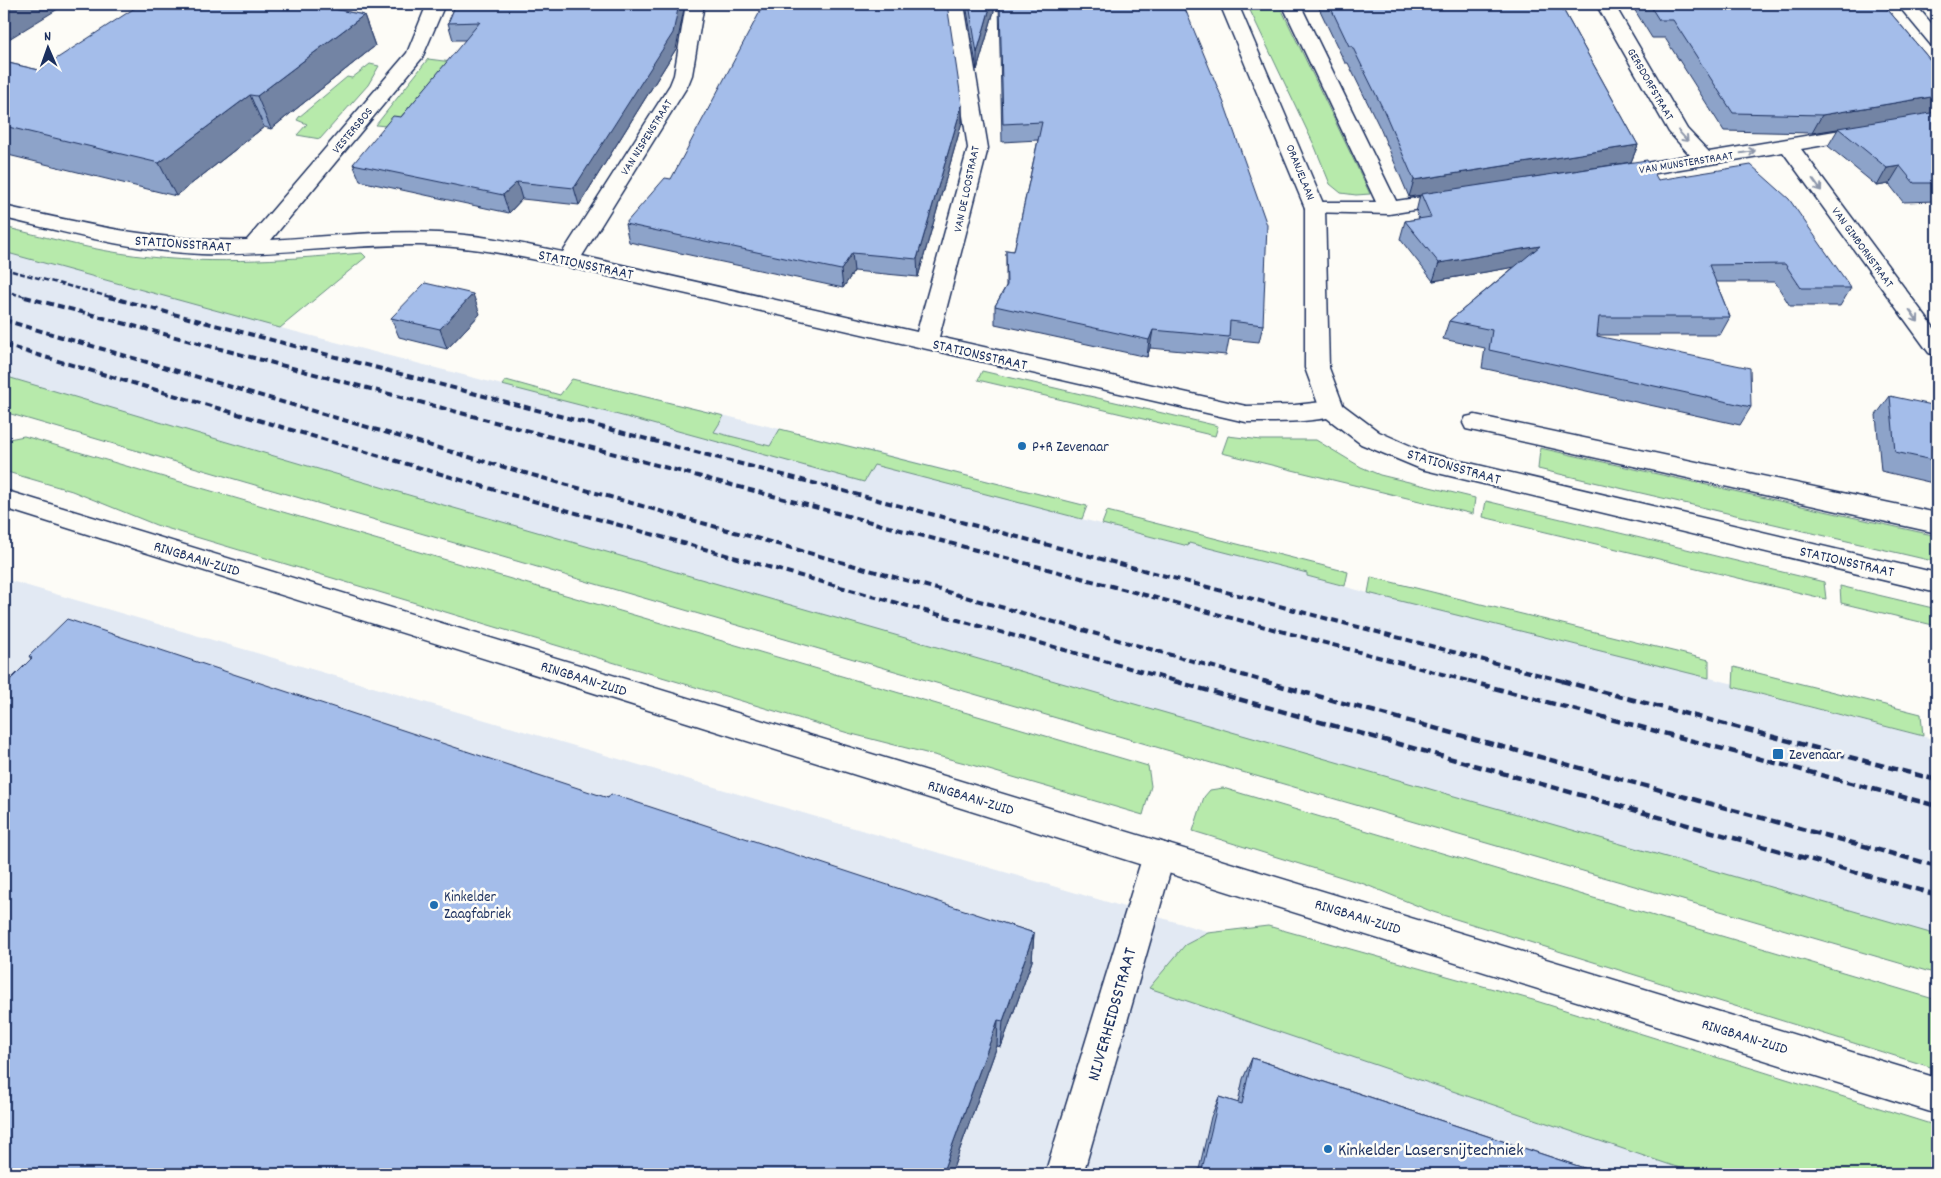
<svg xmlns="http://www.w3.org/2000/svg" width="1941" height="1178" font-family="Dekko,sans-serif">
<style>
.built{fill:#e2e9f3}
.green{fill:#b7eaab;stroke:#698c84}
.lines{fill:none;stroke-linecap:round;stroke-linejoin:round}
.street-casing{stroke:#1b2f5e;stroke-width:3}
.secondary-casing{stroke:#1b2f5e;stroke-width:3}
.street{fill:#fdfcf7;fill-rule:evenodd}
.secondary{fill:#fdfcf7;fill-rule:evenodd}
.rail-far2{stroke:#1b2f5e;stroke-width:2.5;stroke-dasharray:5.5 2.5;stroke-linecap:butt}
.rail-far1{stroke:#1b2f5e;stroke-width:4;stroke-dasharray:7 4;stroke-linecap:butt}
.rail{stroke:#1b2f5e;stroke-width:4.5;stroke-dasharray:9 4.5;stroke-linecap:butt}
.wall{fill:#8da3c9;stroke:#1b2f5e}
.shaded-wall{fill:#7384a4;stroke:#1b2f5e}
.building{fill:#a4bdea;stroke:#1b2f5e}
.oneway{stroke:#8c96aa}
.poi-dot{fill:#1f6fb2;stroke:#fdfcf7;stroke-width:2}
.labels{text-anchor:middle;stroke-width:5;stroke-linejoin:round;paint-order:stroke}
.far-street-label{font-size:12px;fill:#1b2f5e;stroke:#fdfcf7}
.street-label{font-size:15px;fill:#1b2f5e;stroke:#fdfcf7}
.poi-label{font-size:15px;fill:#1b2f5e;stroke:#fdfcf7;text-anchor:start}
.near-street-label{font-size:18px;fill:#1b2f5e;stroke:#fdfcf7}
.near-poi-label{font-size:18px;fill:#1b2f5e;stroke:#fdfcf7;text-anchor:start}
</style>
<rect width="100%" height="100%" fill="#fdfcf7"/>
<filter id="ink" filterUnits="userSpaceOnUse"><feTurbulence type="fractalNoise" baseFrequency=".02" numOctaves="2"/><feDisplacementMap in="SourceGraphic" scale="10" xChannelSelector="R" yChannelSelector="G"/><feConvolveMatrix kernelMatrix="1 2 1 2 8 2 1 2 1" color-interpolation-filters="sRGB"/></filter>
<g filter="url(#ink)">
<g class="built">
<polygon points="4,246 291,317 281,328 502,385 506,380 560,395 572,379 880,453 1087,506 1082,519 1187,546 1188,542 1308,573 1307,576 1368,593 1734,684 1734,688 1937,740 1937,966 4,406"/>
<polygon points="4,579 1937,1145 1937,1174 4,1174"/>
</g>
<g class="green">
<polygon points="1247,4 1279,4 1370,194 1356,195 1341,193 1330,184 1315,147"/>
<polygon points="428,59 452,62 405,128 376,125"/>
<polygon points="370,64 379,66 368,85 320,139 297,135 307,124 297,120 299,117 347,77 352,78"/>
<path d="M4,227C42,236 80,247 119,253C200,266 281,260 362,253L366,257L280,328L4,252Z"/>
<polygon points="982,371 1218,426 1215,436 978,380"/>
<polygon points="4,376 301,464 1937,935 1937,974 4,412"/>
<polygon points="572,379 724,416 714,432 770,446 780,429 1087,506 1082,519 874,465 864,482 634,419 502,385 506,380 560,395"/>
<polygon points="24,436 1148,766 1151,786 1143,815 965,763 848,733 156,525 72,491 4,471 4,443 9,439"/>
<polygon points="1228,436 1261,440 1316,440 1361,467 1380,475 1475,498 1473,514 1222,453"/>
<polygon points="1540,448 1937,536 1937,562 1538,469"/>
<polygon points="1486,501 1824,582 1826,599 1483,517"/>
<polygon points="1107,511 1348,572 1345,586 1307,576 1307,573 1189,543 1188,546 1102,524"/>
<polygon points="1371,577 1709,660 1709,678 1368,593"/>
<polygon points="1840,586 1937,609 1937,626 1841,603"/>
<polygon points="1734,667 1921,714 1923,736 1733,687"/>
<polygon points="1223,788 1937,1000 1937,1069 1433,912 1364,884 1193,831 1204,797 1210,790"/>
<polygon points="1268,926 1533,1000 1937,1126 1937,1174 1697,1174 1149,988 1185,945 1208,933"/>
</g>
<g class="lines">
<defs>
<g id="street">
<path d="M427,4H445L422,58L271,240C335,236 401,228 465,235C498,238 531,246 563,252L670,85L674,75L686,4H704L692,75L688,85L582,256L917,332L968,148L946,4H964L988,148L939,337L1246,406L1295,405L1332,401L1341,403L1344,409L1341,415C1310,423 1277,422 1246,422L569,267C519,256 471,246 420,245C346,244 274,256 201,254C134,251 68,233 4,218V206C85,224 164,243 247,240L407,53Z"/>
<polygon points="1282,4 1300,4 1396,201 1456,192 1463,194 1466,198 1463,202 1389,214 1308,212 1305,208 1308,204 1315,202 1376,202"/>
<polygon points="1596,4 1614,4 1687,129 1709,152 1937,114 1937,126 1801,149 1937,332 1937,356 1929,353 1783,152 1614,180 1607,178 1604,174 1607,170 1690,155 1669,132"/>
<polygon points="1897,4 1915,4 1937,30 1937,46 1931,45"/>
<polygon points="1475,415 1937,513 1937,533 1466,429 1463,423 1466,417"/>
<polygon points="1159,841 1170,845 1175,855 1083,1174 1045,1174 1143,855 1148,845"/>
</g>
<g id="secondary">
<polygon points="1220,4 1238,4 1325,208 1329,368 1343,405 1379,432 1427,453 1937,573 1937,593 1421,469 1361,444 1323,415 1320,409 1305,368 1305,208"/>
<polygon points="4,490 1937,1078 1937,1114 4,508"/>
</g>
</defs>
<use href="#street" class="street-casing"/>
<use href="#secondary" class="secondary-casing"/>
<use href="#street" class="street"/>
<use href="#secondary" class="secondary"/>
<g class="rail-far2">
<polyline points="4,269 114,298"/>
<polyline points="4,291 30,298"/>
</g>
<g class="rail-far1">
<polyline points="25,297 1472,682"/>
<polyline points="109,297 1567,682"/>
<polyline points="4,320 486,462 1267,682"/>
<polyline points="4,345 512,495 1179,682"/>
</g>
<g class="rail">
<polyline points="1174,681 1937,895"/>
<polyline points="1263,681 1937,866"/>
<polyline points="1468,681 1937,806"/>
<polyline points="1562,681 1937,780"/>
</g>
</g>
<g class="wall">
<polygon points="456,4 676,49 579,205 522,199 509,213 360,181 353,164 401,117 466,40 453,40 448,23"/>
<polygon points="966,4 996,4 977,70"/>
<polygon points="999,4 1183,4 1263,325 1259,342 1229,339 1226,355 1150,348 1147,357 995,324 995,306 1006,286 1006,250 1014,251 1038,140 1002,142"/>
<polygon points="1317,4 1560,4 1638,145 1631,162 1658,180 1851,288 1840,306 1790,306 1775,282 1716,282 1730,317 1720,335 1597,335 1597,336 1751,407 1740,425 1482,368 1485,348 1443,339 1449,321 1514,267 1433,281 1400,239 1405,221 1419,219 1416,212 1420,195 1409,197 1380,128 1348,63 1345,63"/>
<polygon points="1631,4 1883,4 1937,68 1937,201 1903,202 1889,184 1877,186 1828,146 1838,129 1812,133 1724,131 1665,38 1652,38"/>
<polygon points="313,5 364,15 375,46 271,129 264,127 176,196 4,154 4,62 39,70"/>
<polygon points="962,105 962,122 918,277 854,271 843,288 629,242 625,224 671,179"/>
<polygon points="480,314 447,349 399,337 391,318"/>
<polygon points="1890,396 1937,410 1937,477 1933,483 1881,471 1876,415"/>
<polygon points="29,656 608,798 1034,933 1032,961 1001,1047 997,1046 951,1174 4,1174 31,659"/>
<polygon points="1252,1058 1602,1174 1198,1174 1211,1117 1219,1097 1238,1103 1243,1079"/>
</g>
<g class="shaded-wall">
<polygon points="4,4 66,4 4,42"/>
<polygon points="679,4 685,4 676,49 579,205 574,188"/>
<polygon points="991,4 996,4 977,70 977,53"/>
<polygon points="364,15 375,46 271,129 257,96"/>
<polygon points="250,95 264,127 176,196 159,163"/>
<polygon points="1937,96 1937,113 1812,133 1822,115"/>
<polygon points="962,105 962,122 918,277 917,259"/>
<polygon points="1638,145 1631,162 1409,197 1414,180"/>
<polygon points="1900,166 1889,184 1877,186 1887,168"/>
<polygon points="517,182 522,199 509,213 503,195"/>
<polygon points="1540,246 1533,264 1433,281 1439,263"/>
<polygon points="852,253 854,271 843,288 841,270"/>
<polygon points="473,294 480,314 447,349 440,329"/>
<polygon points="1153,330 1150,348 1147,357 1149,340"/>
<polygon points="1034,933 1032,961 1001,1047 1003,1021"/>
<polygon points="998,1020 997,1046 951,1174 942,1174"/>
</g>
<g class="building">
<polygon points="141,4 308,4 364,15 257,96 250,95 159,163 4,126 4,62 39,70"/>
<polygon points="456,4 679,4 673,33 574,188 517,182 503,195 353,164 393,116 401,117 480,22 448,23"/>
<polygon points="764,4 947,4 962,105 917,259 852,253 841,270 625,224 665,178 671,179"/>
<polygon points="969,4 991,4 977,53"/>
<polygon points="1000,4 1183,4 1224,103 1267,225 1263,325 1230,321 1229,337 1153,330 1149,340 995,306 1007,285 1006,250 1014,251 1042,122 1003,124"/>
<polygon points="1329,4 1560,4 1638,145 1414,180 1384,111 1352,46 1349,46"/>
<polygon points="1649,4 1883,4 1937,68 1937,96 1822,115 1733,113 1673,20 1659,20"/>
<polygon points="1937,112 1937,183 1914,183 1900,166 1887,168 1838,128"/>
<polygon points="1647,160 1658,180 1751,165 1789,199 1851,288 1801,288 1785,264 1709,265 1730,317 1599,317 1597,336 1750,368 1751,407 1489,350 1492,330 1449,321 1540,246 1439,263 1405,221 1431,217 1421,194"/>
<polygon points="425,283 473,294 440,329 391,318"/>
<polygon points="1890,396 1937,406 1937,461 1895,452"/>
<polygon points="67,619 608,798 611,794 1034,933 1003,1021 998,1020 942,1174 4,1174 4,686 32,658 29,656"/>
<polygon points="1252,1058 1602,1174 1201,1174 1219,1097 1242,1104"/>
</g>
<defs><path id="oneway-shaft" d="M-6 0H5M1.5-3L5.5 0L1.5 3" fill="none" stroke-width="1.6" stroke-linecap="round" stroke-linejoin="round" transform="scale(1.25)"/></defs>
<g class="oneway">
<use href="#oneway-shaft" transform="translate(1683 136) rotate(48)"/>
<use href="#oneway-shaft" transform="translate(1748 152) rotate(-9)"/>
<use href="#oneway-shaft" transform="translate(1817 185) rotate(54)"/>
<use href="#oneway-shaft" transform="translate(1914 316) rotate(54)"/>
</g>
</g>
<g class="poi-dot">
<circle cx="1022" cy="446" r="5"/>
<rect x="1772" y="748" width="12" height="12" rx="2.5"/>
<circle cx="434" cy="905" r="5"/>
<circle cx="1328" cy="1149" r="5"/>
</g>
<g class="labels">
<g class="far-street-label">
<text transform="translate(1651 84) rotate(60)" y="4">GERSDORFSTRAAT</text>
<text transform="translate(352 130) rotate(-50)" y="4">VESTERSBOS</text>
<text transform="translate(646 137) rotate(-58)" y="4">VAN NISPENSTRAAT</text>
<text transform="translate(1686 162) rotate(-9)" y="4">VAN MUNSTERSTRAAT</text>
<text transform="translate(1301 172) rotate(68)" y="4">ORANJELAAN</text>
<text transform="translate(966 189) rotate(-78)" y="4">VAN DE LOOSTRAAT</text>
<text transform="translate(1863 247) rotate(54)" y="4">VAN GIMBORNSTRAAT</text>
</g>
<g class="street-label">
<text transform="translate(183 243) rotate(4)" y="5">STATIONSSTRAAT</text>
<text transform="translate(586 264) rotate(12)" y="5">STATIONSSTRAAT</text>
<text transform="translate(980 354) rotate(13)" y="5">STATIONSSTRAAT</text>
<text transform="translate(1454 466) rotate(16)" y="5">STATIONSSTRAAT</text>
<text transform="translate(197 558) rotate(17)" y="5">RINGBAAN-ZUID</text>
<text transform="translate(1847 561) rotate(13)" y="5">STATIONSSTRAAT</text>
<text transform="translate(584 678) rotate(17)" y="5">RINGBAAN-ZUID</text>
<text transform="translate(971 797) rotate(17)" y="5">RINGBAAN-ZUID</text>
<text transform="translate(1358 916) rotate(17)" y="5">RINGBAAN-ZUID</text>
<text transform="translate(1745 1036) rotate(17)" y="5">RINGBAAN-ZUID</text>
</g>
<g class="poi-label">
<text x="1032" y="451">P+R Zevenaar</text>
<text x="1789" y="759">Zevenaar</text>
<text x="444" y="901">Kinkelder<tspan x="444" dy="17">Zaagfabriek</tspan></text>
</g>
<g class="near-street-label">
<text transform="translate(1111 1014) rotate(-74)" y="6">NIJVERHEIDSSTRAAT</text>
</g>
<g class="near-poi-label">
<text x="1338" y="1155">Kinkelder Lasersnijtechniek</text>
</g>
</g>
<rect width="1941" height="1178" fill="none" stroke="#fdfcf7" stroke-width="20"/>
<rect x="10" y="10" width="1921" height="1158" fill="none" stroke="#1b2f5e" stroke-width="2" filter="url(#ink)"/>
<g transform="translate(48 48) rotate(358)" stroke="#fdfcf7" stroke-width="4" paint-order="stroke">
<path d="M0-4L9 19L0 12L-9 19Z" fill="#1b2f5e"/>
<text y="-8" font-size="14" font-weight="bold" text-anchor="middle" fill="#1b2f5e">N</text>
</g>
</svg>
